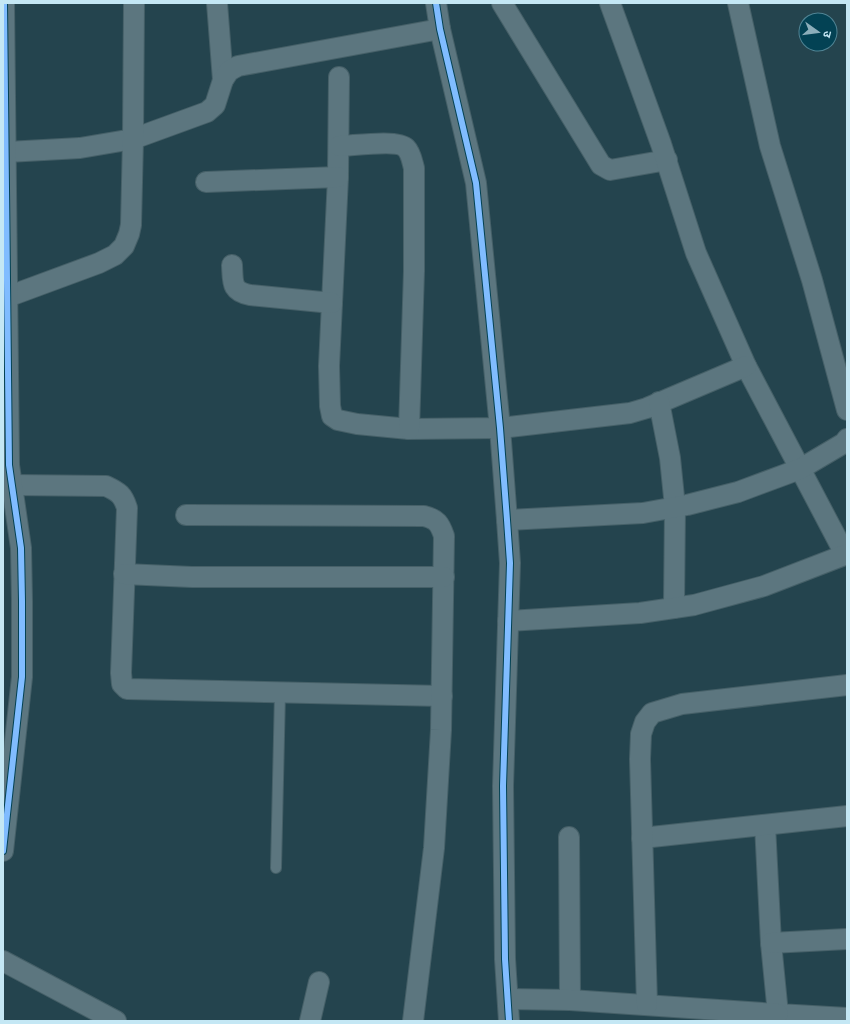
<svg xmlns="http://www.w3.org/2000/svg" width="850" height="1024" font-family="Quicksand,'Noto Sans Devanagari',sans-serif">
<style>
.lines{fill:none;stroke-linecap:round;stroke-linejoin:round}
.service-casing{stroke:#466068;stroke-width:12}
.minor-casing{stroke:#466068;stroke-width:22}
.service{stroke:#5c767f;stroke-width:10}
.minor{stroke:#5c767f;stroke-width:20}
.cycleway-casing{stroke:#034254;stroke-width:8}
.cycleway{stroke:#80bcff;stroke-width:6}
</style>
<rect width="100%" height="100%" fill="#24444e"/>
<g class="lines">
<defs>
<polyline id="service" points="276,868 280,693"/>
<g id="minor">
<polyline points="217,3 223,80"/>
<polyline points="436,3 440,29 476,183 500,428 507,520 510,563 503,786 505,959 509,1021"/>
<polyline points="502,3 601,165 610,170 667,160"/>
<polyline points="610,3 661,144 696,253 746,366 845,554"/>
<polyline points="738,3 770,146 812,280 847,410"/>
<polyline points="339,77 338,177 329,366 330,406 332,416 338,420 357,424 409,429 500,428 630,413 647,408 746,366"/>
<path d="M339,146C352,146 397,139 406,148C411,153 412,161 414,168V271L409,429"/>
<polyline points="7,152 80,148 133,139 207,112 215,105 223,80 229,71 238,66 440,29"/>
<polyline points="206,182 338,177"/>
<path d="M232,265C233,283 231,291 250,295L332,303"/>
<polyline points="7,297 99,263 115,255 124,246 129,234 131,225 133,139 134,3"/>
<polyline points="659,402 670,458 675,507 674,608"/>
<path d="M12,485L106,486C119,492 123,495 127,508L121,673L122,684L127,689L442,696"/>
<path d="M186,515L424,516C437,519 440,524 444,536L441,730L434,848L413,1021"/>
<polyline points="507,520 643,513 687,505 738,492 800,469 844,443 847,439"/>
<polyline points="124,574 192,577 444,577"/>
<polyline points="508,621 640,613 694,605 764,586 847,554"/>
<polyline points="765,825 771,943 778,1014 847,1018"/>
<polyline points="569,837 570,1000"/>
<polyline points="642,838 847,816"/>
<polyline points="3,851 22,677 22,601 21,548 9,465 4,3"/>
<polyline points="771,943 847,939"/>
<polyline points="3,961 116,1021"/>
<polyline points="508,999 570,1000 778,1014"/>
<polyline points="647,1005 640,759 641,734 645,722 652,713 682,704 847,685"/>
<polyline points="310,1021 319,982"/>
</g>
</defs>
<use href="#service" class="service-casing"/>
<use href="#minor" class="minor-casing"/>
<use href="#service" class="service"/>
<use href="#minor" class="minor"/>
<defs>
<g id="cycleway">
<polyline points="436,3 440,29 476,183 500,428 507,520 510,563 503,786 505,959 509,1021"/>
<polyline points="3,851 22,677 22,601 21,548 9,465 4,3"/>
</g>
</defs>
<use href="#cycleway" class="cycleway-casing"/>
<use href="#cycleway" class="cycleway"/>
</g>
<rect width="850" height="1024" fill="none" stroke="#c4e7f4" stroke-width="8"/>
<g transform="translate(818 32) rotate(104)"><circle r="19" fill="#034254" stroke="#508494"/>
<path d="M0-3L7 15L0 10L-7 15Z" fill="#8caeba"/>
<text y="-6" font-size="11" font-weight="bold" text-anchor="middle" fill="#c4e7f4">उ</text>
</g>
</svg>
